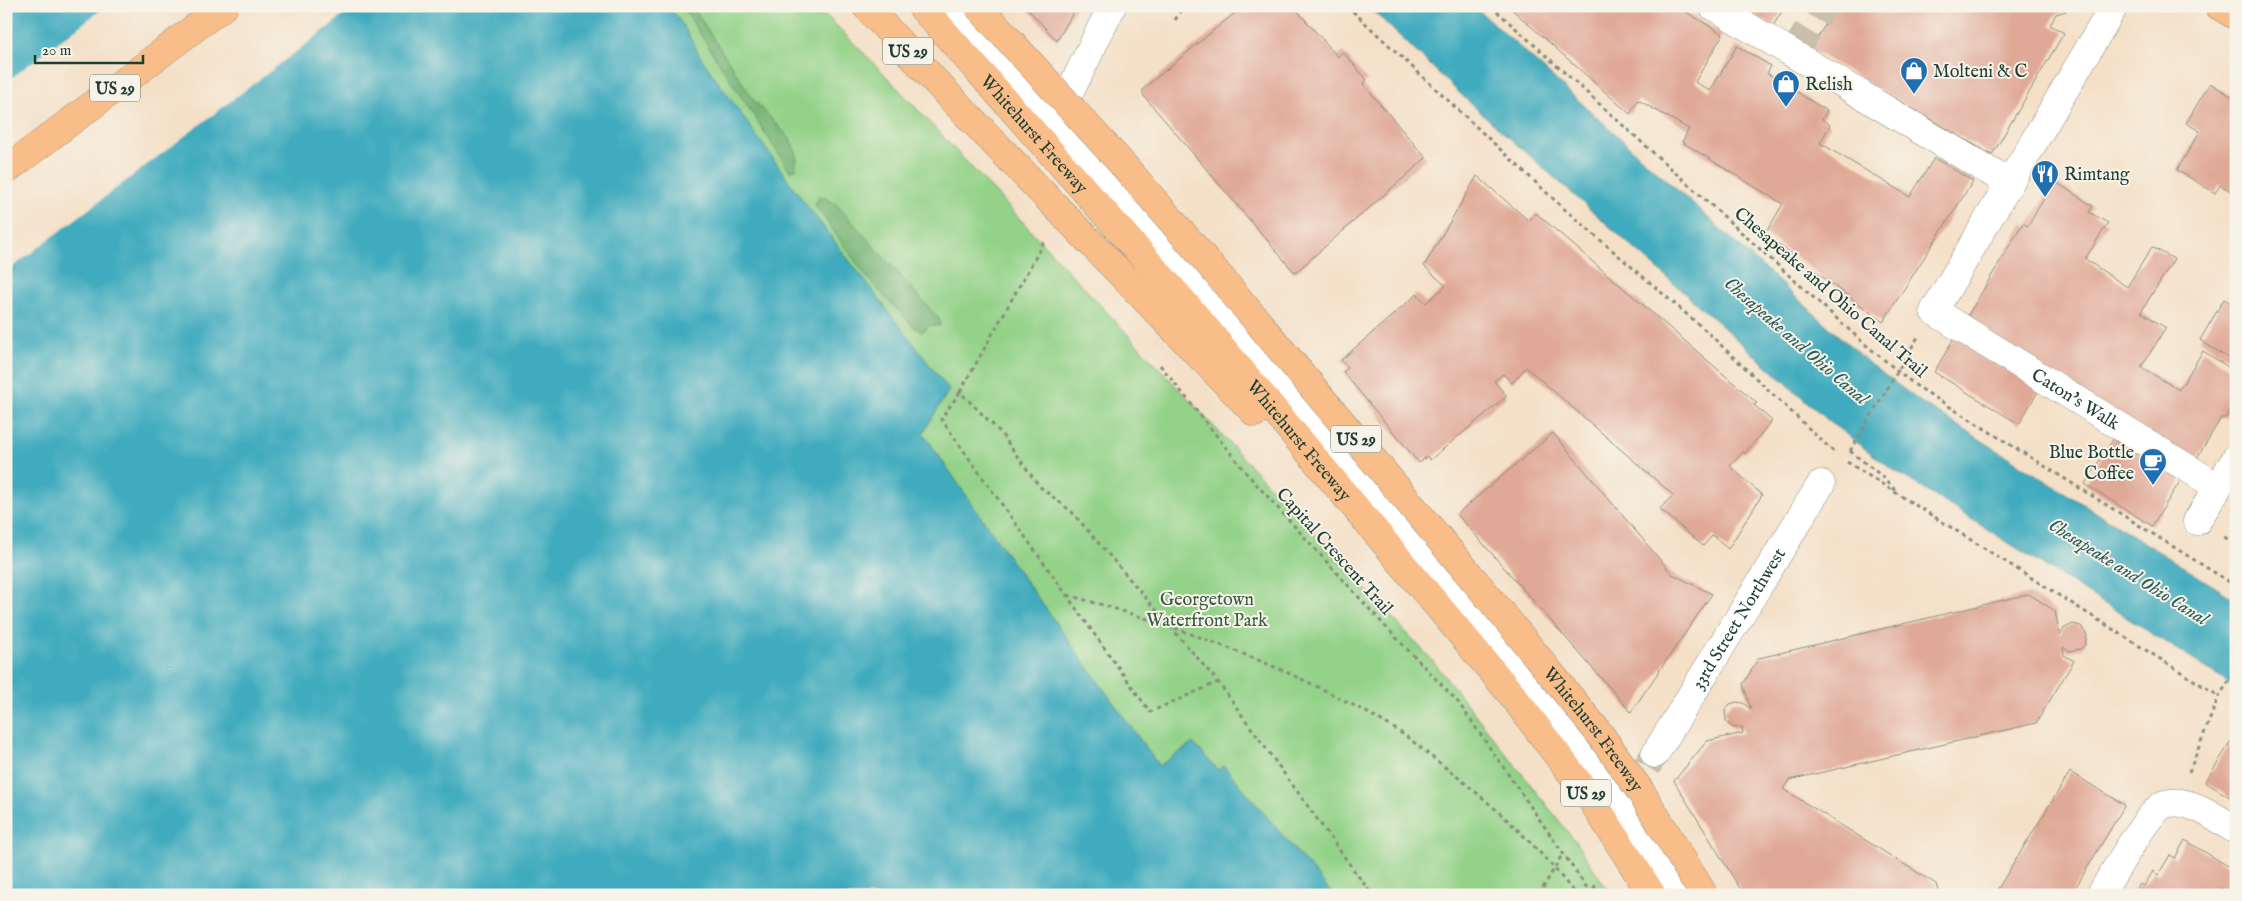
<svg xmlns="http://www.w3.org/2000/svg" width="2242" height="901" font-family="'IM FELL English',serif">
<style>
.green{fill:#93d288;stroke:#59885e}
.forest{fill:#76b474;stroke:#4a7854}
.water{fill:#3fabbe;stroke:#2f7479}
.pier{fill:#f4e0c7}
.building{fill:#e0a896}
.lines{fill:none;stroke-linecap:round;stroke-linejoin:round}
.minor-tunnel{stroke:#c9bfaa;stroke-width:28;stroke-dasharray:28 14;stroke-linecap:butt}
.minor-casing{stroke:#8a8e7e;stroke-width:29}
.major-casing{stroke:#8a8e7e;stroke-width:29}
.highway-casing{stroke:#8a8e7e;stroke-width:29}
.path{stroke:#8a8e7e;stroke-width:3;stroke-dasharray:4 4;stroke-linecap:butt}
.minor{stroke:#fff;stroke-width:28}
.major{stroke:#f8bd89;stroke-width:28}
.highway{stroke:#f8bd89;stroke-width:28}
.highway-bridge-casing{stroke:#8a8e7e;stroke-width:29;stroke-linecap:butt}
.path-bridge{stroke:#8a8e7e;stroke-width:3;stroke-dasharray:4 4;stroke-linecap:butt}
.highway-bridge{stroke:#f8bd89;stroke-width:28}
.labels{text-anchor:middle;stroke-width:4;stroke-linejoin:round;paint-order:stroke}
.shield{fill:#f7f3e8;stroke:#60746a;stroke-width:1}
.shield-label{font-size:16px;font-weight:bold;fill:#1f3d34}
.poi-label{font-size:18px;fill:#1f3d34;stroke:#f7f3e8;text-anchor:start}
.street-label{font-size:18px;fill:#1f3d34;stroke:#f7f3e8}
.park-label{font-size:18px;fill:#365b45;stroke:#f7f3e8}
.water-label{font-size:19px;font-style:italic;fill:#295e5d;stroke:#f7f3e8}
</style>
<rect width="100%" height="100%" fill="#f7f3e8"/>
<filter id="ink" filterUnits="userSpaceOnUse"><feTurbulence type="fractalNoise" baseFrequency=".02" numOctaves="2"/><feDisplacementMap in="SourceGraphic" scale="10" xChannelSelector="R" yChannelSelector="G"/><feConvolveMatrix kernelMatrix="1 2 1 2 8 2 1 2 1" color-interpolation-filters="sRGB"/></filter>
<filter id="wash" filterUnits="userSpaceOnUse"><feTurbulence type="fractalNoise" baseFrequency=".0096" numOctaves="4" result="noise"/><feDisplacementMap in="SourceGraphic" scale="20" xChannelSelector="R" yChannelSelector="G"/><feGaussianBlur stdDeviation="1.12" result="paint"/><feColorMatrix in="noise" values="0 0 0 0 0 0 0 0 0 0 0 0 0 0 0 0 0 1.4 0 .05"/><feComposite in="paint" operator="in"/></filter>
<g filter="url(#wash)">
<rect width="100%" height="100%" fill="#f4e0c7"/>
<polygon class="green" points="669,6 817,6 888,78 1432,660 1575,841 1611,895 1333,895 1224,766 1218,770 1193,743 1159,766 1022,576 923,433 949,390 801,198 703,61 682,24"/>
<g class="forest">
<polygon points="682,6 692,6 754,100 790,139 797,154 796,169 790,171"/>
<polygon points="820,195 836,204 939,319 940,326 930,325 922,332 914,327 869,280 815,205"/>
</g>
<g class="water">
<polygon points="6,6 669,6 682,24 703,61 801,198 949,390 923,433 1022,576 1159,766 1193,743 1218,770 1224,766 1333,895 6,895"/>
<polygon points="1368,6 1474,6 1871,365 1925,405 2236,600 2236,687 1889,467 1830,422 1469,102"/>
</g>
<polygon class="pier" points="106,6 356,6 6,272 6,82"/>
<g id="blocks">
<g class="building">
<polygon points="1025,6 1077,6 1057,41"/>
<polygon points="1243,6 1293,6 1338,57 1343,52 1367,80 1363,84 1426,158 1295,273 1143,95 1143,89"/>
<polygon points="1508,6 1676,6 1723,34 1695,82 1710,91 1737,46 1771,66 1767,73 1827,111 1822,119 1830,125 1820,143 1910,197 1934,158 1973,181 1883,322 1765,234 1783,204 1682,142 1689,129 1638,100 1630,114"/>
<polygon points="1740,6 1785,6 1773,26"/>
<polygon points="1836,6 2064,6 2066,11 2056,14 2050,25 2064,33 1992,155 1811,49"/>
<polygon points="2210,83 2236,99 2236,194 2220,185 2215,193 2177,170 2200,131 2186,123"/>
<polygon points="1477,176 1529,221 1536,213 1757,403 1754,405 1772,421 1745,453 1743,452 1730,466 1762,495 1728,549 1713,535 1703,546 1660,509 1673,495 1526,367 1512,383 1503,374 1494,381 1507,396 1430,460 1427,456 1419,463 1343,372 1348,368 1341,360 1417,294 1426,303 1446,286 1424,266"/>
<polygon points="2054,181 2093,206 2089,212 2108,223 2085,259 2127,287 2152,247 2174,259 2141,312 2166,328 2141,367 2179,390 2203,351 2236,372 2236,401 2225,418 2221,418 2194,463 1964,322 2023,223 2028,226"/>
<polygon points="2224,299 2236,306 2236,363 2200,340"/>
<polygon points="1955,337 2040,388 2019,424 1934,372"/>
<polygon points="1553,433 1672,574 1712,594 1631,712 1457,514"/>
<polygon points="2117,433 2184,475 2152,526 2085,484"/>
<polygon points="2029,594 2055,611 2060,635 2063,629 2073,624 2081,626 2087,635 2085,645 2080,649 2069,651 2063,647 2064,655 2074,661 2036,723 1789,780 1783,789 1936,884 1939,895 1744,895 1674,781 1707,741 1743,733 1742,727 1733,728 1726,721 1725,710 1730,704 1736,702 1743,703 1751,709 1743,684 1759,658"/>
<polygon points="2236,734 2236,801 2205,782"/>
<polygon points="2070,772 2125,805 2071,895 1994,895"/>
<polygon points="2185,840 2236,871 2226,891 2221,888 2217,895 2133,895 2140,884 2144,886 2153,871 2158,875 2170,855 2175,858"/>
</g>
</g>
</g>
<g filter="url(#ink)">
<use href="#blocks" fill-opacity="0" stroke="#8a8e7e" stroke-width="1"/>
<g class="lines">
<g class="minor-tunnel">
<polyline points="1793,54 1823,6"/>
<polyline points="1624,802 1655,754"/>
</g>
<defs>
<g id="minor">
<polyline points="945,6 1053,125 1482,620 1624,802 1681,895"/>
<polyline points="1713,6 2009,183"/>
<path id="s1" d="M2114,6L1934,311L2218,487"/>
<polyline points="1055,122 1112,6"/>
<polyline points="2197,521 2236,458"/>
<path id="s2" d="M1655,754L1821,484"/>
<path d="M2100,895C2112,877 2148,810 2165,804C2169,803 2176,802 2181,803C2201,806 2219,820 2236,830"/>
</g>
<polyline id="major" points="2219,6 2236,16"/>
<g id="highway">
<polyline points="866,6 949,96 1255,413"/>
<path id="s3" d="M921,6L1187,306L1512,695L1593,802L1652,895"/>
<polyline points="6,170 224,6"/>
</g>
</defs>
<use href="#minor" class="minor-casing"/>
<use href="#major" class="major-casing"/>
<use href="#highway" class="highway-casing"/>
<g class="path">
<polyline points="1347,6 1562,207 1705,330 1836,454"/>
<polyline points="1491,6 1866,345 1915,385 2236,586"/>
<polyline points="1175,20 1184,6"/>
<polyline points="1044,242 960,392 1000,432 1039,486 1072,512 1218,682 1372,895"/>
<polyline points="1160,365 1248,475 1385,626 1458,702 1592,895"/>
<polyline points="960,392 941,419 1150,712 1218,682"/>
<polyline points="1850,451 1883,477 1898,493"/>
<polyline points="1847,462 2219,696"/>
<polyline points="2224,537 2236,543"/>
<path d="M1068,595C1179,626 1297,669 1395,729C1410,738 1424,751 1437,761C1488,800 1537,844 1576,895"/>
<polyline points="2189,772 2219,696 2236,671"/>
<polyline points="1539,895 1563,853"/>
<polyline points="1589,895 1596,885"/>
</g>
<use href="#minor" class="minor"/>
<use href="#major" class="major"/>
<use href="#highway" class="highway"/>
<defs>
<g id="highway-bridge">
<path id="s4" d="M978,6L1124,166L1210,265L1500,611L1599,733L1641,792L1704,895"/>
</g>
</defs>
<use href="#highway-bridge" class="highway-bridge-casing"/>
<polyline class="path-bridge" points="1850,451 1918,337"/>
<use href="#highway-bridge" class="highway-bridge"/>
</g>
</g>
<defs>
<symbol id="shop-pin" viewBox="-11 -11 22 30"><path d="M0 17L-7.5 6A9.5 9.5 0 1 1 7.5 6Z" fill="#1f6fb2" stroke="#f7f3e8"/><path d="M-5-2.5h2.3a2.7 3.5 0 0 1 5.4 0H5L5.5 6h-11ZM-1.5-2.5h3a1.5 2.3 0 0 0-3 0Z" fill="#fff"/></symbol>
<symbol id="restaurant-pin" viewBox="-11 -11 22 30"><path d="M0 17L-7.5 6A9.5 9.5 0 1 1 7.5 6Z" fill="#1f6fb2" stroke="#f7f3e8"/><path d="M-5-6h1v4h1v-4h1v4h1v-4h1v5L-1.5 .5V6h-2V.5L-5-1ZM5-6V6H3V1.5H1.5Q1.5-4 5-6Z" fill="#fff"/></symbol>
<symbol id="cafe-pin" viewBox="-11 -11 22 30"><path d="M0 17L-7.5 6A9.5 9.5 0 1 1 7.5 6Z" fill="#1f6fb2" stroke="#f7f3e8"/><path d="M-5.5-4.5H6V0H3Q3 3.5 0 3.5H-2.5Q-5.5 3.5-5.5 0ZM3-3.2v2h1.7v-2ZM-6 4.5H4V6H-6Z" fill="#fff"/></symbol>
</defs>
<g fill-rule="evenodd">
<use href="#shop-pin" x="1898" y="55" width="32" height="43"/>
<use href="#shop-pin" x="1770" y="68" width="32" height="43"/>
<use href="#restaurant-pin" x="2029" y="158" width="32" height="43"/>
<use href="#cafe-pin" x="2137" y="446" width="32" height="43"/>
</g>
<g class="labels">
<g class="shield">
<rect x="883" y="37.5" width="50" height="27" rx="4"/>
<rect x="90" y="74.5" width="50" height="27" rx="4"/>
<rect x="1331" y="425.5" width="50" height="27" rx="4"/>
<rect x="1561" y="779.5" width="50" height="27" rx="4"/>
</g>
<g class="shield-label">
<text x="908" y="57">US 29</text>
<text x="115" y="94">US 29</text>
<text x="1356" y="445">US 29</text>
<text x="1586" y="799">US 29</text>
</g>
<g class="poi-label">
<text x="1933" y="77">Molteni &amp; C</text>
<text x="1805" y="90">Relish</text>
<text x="2064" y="180">Rimtang</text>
<text x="2134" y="458" text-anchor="end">Blue Bottle<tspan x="2134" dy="21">Coffee</tspan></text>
</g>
<g class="street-label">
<text dy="6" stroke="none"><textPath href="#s3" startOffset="171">Whitehurst Freeway</textPath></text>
<text transform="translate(1831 292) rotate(41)" y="6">Chesapeake and Ohio Canal Trail</text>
<text dy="6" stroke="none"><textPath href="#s1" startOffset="521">Caton's Walk</textPath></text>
<text dy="6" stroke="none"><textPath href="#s3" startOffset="576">Whitehurst Freeway</textPath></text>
<text transform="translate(1335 551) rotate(48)" y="6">Capital Crescent Trail</text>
<text dy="6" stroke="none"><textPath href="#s2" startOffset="159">33rd Street Northwest</textPath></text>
<text dy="6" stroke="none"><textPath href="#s4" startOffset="950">Whitehurst Freeway</textPath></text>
</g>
<g class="park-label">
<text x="1207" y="605">Georgetown<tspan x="1207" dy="21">Waterfront Park</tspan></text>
</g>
<g class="water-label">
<text transform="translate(1797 340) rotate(41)" y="7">Chesapeake and Ohio Canal</text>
<text transform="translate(2129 571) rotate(32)" y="7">Chesapeake and Ohio Canal</text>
</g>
</g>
<rect width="2242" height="901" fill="none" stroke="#f7f3e8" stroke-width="25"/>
<path d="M35 55v8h108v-8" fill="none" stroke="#1f3d34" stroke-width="2.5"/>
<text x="42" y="55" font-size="15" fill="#1f3d34" stroke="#f7f3e8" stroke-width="4" paint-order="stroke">20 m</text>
</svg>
